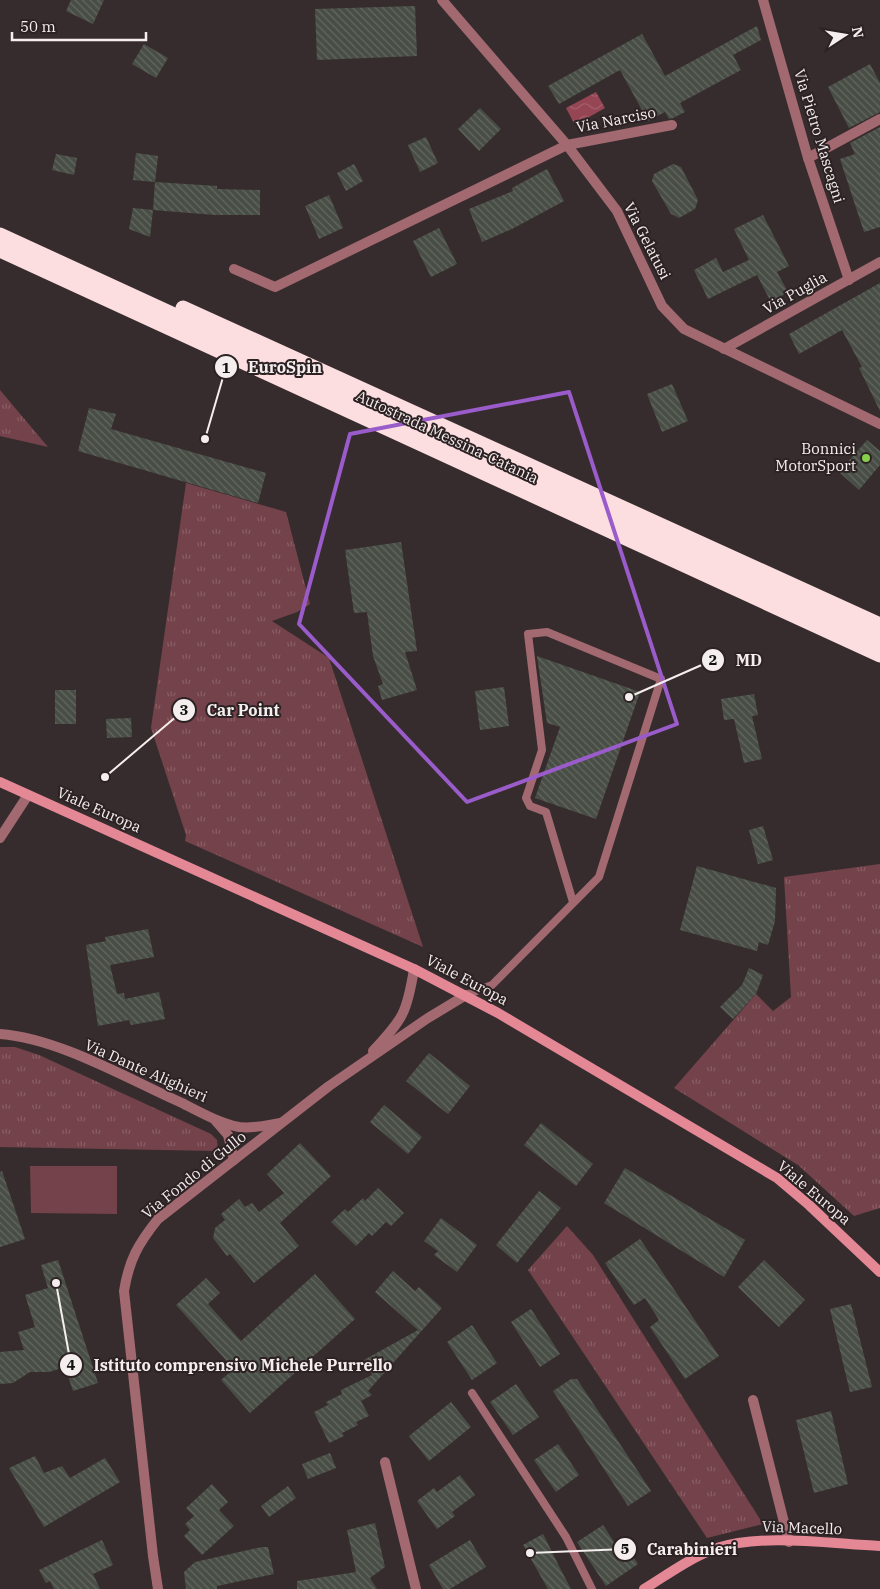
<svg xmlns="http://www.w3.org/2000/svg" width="880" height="1589" font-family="'IBM Plex Serif',serif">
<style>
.grass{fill:url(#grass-tufts)}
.green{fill:#74424a}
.water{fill:url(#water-waves)}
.building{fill:url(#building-back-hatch)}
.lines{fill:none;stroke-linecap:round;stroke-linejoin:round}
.lane{stroke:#a36971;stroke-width:8}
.street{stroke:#a36971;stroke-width:10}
.secondary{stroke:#e58895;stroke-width:10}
.highway{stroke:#fcdee1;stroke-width:15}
.marked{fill:none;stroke:#9a5ccb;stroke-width:4;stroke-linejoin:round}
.poi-dot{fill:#86cf4c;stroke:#2d2223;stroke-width:2}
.labels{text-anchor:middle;stroke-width:4;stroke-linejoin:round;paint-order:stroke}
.street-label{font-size:15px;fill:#f5eeee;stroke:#2d2223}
.poi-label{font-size:15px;fill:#f5eeee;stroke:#2d2223;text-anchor:end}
.leader{fill:none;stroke:#f5eeee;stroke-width:2}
.callout-dot{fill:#f5eeee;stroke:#2d2223;stroke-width:2}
.mark-label{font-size:15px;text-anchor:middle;font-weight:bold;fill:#111}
.callout-label{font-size:16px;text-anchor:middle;font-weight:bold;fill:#f5eeee;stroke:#2d2223;stroke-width:4;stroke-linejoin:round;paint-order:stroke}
</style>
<defs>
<pattern id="grass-tufts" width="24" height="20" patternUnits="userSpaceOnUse" patternTransform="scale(1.25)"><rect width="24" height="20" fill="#74424a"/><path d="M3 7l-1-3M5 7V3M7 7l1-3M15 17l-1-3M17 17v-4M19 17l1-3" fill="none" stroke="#885e64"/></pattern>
<pattern id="water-waves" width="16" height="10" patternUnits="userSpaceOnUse" patternTransform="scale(1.25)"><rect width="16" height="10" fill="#954553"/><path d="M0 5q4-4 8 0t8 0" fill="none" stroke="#a4606c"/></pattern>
<pattern id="building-back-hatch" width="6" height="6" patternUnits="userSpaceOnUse" patternTransform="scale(1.25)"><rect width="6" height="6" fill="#484e45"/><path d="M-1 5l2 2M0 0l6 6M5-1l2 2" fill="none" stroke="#636860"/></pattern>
</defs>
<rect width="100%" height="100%" fill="#372c2d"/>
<g class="grass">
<polygon points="0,390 48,447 0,436"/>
<polygon points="186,483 286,512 310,604 297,612 272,621 329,658 423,947 185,841 186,835 151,728"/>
<polygon points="880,864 880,1208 854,1216 798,1165 674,1088 756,994 773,1011 791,997 784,877"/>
<polygon points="0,1047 15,1047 39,1055 211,1134 217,1140 218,1151 0,1147"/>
<polygon points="567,1226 593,1255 763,1524 707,1538 528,1270"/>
</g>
<polygon class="green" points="30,1166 117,1166 117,1214 31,1213"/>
<polygon class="water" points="596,92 605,108 575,125 566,108"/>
<g class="building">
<polygon points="71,0 104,0 93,24 66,11"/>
<polygon points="415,6 417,56 317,60 315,9"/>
<polygon points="757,26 761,40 733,55 741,70 680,103 685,112 673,118 669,119 665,112 648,121 620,70 559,104 548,86 642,34 665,76"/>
<polygon points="144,44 168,58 156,78 132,64"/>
<polygon points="870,64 880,83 880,112 849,128 828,87"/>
<polygon points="480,108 501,129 479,151 458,129"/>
<polygon points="880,127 880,227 864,232 840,159 855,154 850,143"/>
<polygon points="426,137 438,163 420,172 408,145"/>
<polygon points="136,153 158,156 155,182 133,180"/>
<polygon points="56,154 77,158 74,175 52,170"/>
<polygon points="354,164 363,181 346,191 337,173"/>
<polygon points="673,164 681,167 698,200 695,209 679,218 671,214 652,181 654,174"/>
<polygon points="547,169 564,201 512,229 482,242 469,209 513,191 512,188"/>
<polygon points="155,182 217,186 217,189 260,190 260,215 215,215 153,210"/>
<polygon points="329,195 343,228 319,239 305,206"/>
<polygon points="133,208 153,210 150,237 129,229"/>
<polygon points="763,215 789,266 777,272 788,292 771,302 757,275 708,299 694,270 716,258 723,272 749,260 734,229"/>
<polygon points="439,228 457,264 431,277 413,241"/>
<polygon points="880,283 880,411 859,368 862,367 842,330 799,354 789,334"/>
<polygon points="672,384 688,421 662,432 647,394"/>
<polygon points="89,408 116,414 111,429 266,473 258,503 78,451"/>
<polygon points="867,440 880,451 880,465 859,490 839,472"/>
<polygon points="401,542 417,651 405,652 417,690 382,700 378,686 383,684 373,656 367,612 354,613 345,550"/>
<polygon points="537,656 640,692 596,819 535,798 560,727 547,723"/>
<polygon points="504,687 509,726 480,730 475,691"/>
<rect x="55" y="690" width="21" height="34"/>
<polygon points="754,694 758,715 752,716 762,759 744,763 734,719 724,720 721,699"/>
<polygon points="131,718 132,737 107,738 106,719"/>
<polygon points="763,826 773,860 758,864 749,830"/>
<polygon points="697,866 776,888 775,921 768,945 759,942 757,951 680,930"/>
<polygon points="148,929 154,957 110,965 117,994 124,993 125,999 159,992 165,1019 131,1025 129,1020 98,1026 86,945 106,941 105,937"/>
<polygon points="749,968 763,975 756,994 733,1019 720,1007 742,985"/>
<polygon points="429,1053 470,1086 448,1114 406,1081"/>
<polygon points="384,1105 422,1137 408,1154 370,1122"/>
<polygon points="541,1123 593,1164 576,1186 524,1145"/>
<polygon points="300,1143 331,1176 280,1223 299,1246 254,1283 230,1254 227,1256 213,1238 215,1228 225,1220 221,1214 239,1199 245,1207 252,1203 259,1212 284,1193 267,1174"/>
<polygon points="625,1168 745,1240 724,1277 604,1203"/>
<polygon points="2,1171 25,1239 0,1247 0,1172"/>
<polygon points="378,1188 404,1213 391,1226 386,1222 372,1236 369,1233 356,1246 331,1222 345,1209 348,1212 363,1198 365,1201"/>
<polygon points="539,1191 561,1208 517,1263 496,1245"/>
<polygon points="441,1218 477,1245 457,1272 434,1255 438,1251 424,1241"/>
<polygon points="640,1239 719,1356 685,1379 650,1327 659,1320 645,1298 634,1305 605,1263"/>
<polygon points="58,1260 98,1383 73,1391 65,1367 49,1372 30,1372 13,1383 0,1384 0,1352 24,1350 18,1332 35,1327 25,1295 48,1288 41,1265"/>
<polygon points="764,1260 805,1300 779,1327 738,1287"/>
<polygon points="393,1271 415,1291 419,1287 442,1308 368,1391 372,1395 361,1401 369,1416 356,1422 358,1425 342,1433 344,1436 329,1443 314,1412 328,1405 326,1402 342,1394 341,1390 372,1375 364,1360 418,1330 375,1292"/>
<polygon points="315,1274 355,1319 250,1413 221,1380 234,1369 176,1305 206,1278 220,1293 208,1304 241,1341"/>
<polygon points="851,1304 872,1387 850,1392 830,1309"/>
<polygon points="531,1309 560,1354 540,1367 511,1322"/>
<polygon points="472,1325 497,1363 472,1380 447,1342"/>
<polygon points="571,1379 577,1379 651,1491 628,1506 553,1391"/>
<polygon points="516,1384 539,1417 513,1435 490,1402"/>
<polygon points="451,1402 471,1427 429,1461 409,1436"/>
<polygon points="831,1411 848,1484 814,1493 796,1420"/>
<polygon points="558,1444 579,1475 556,1492 534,1460"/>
<polygon points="330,1453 336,1468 308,1479 302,1464"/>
<polygon points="35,1456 44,1473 62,1466 70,1478 105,1458 120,1482 44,1527 9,1468"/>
<polygon points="460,1475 475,1495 452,1512 455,1516 437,1529 417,1501 434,1488 437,1492"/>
<polygon points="212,1484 228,1502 219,1510 234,1526 202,1555 184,1536 190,1530 185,1524 194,1516 186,1508"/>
<polygon points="288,1486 296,1498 269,1517 261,1506"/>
<polygon points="375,1523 385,1567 370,1578 377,1589 297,1589 297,1581 356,1572 347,1530"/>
<polygon points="603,1525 618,1548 624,1543 638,1564 606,1586 577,1542"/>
<polygon points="543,1534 563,1574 571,1589 548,1589 523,1545"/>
<polygon points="102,1540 113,1565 93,1574 100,1589 54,1589 50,1581 46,1583 39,1570"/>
<polygon points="470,1540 486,1567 450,1589 443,1589 429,1565"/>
<polygon points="262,1547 268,1547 274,1574 217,1586 217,1589 186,1589 184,1572 195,1562"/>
</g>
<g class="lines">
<g class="lane">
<polyline points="466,995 492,985 599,877 661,679 547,632 528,634 542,750 526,798 530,806 546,812 573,902"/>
<polyline points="472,1393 566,1537 592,1589"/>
</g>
<g class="street">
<polyline points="442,0 567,145 617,211 662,306 684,329 880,424"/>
<polyline points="763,0 808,158 849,280"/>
<polyline points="808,158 880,119"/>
<polyline points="234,269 275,287 567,145 672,125"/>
<polyline points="724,349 880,262"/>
<polyline points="0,838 28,795"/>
<path d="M0,1034C58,1038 128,1079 182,1103C200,1112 219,1123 239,1127C252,1129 267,1125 280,1123"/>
<path d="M373,1051C403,1019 407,1013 414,969"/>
<polyline points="215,1120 228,1135 234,1160"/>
<polyline points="753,1400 789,1542"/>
<polyline points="385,1462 416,1589"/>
<path d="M158,1589L153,1556L124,1291C129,1260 138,1244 158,1219L329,1086L428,1018L466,995"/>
</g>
<g class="secondary">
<polyline points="0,782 414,969 498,1013 777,1178 809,1205 880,1272"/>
<path d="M644,1589C667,1575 691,1557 717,1548C763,1533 832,1544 880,1546"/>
</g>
<g class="highway">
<polyline points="0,235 880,640"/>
<polyline points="0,250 880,655"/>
<polyline points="183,308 880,625"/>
</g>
</g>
<path class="marked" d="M569,392L677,724L467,802L299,624L350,434Z"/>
<circle class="poi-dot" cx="866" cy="458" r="5"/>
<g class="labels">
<g class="street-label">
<text transform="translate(616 120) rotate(-11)" y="5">Via Narciso</text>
<text transform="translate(819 136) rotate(73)" y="5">Via Pietro Mascagni</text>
<text transform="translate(647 241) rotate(63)" y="5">Via Gelatusi</text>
<text transform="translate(795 293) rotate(-29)" y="5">Via Puglia</text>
<text transform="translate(447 437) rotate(25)" y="5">Autostrada Messina-Catania</text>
<text transform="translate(99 810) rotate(24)" y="5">Viale Europa</text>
<text transform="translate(467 980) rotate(28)" y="5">Viale Europa</text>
<text transform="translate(146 1071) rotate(24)" y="5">Via Dante Alighieri</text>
<text transform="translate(194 1175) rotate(-39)" y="5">Via Fondo di Gullo</text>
<text transform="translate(814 1193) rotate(40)" y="5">Viale Europa</text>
<text transform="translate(802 1528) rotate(2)" y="5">Via Macello</text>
</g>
<g class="poi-label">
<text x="856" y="454">Bonnici<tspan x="856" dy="17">MotorSport</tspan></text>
</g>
</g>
<path class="leader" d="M205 439L226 367M629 697L713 660M105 777L184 710M56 1283L71 1365M530 1553L625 1549"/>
<g class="callout-dot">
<circle cx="205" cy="439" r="5"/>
<circle cx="629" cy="697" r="5"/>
<circle cx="105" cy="777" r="5"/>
<circle cx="56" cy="1283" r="5"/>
<circle cx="530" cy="1553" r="5"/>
<circle cx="226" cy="367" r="12"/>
<circle cx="713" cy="660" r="12"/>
<circle cx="184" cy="710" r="12"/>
<circle cx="71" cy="1365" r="12"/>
<circle cx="625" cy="1549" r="12"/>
</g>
<g class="mark-label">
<text x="226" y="373">1</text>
<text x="713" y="665">2</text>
<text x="184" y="715">3</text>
<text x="71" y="1370">4</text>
<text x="625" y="1554">5</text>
</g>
<g class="callout-label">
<text x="285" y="373">EuroSpin</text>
<text x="749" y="666">MD</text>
<text x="243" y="716">Car Point</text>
<text x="243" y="1371">Istituto comprensivo Michele Purrello</text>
<text x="692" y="1555">Carabinieri</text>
</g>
<g transform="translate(845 35) rotate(78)" stroke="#2d2223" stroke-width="4" paint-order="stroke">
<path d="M0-4L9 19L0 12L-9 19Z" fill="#f5eeee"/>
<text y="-8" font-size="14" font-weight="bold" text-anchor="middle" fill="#f5eeee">N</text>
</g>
<path d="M12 32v8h134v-8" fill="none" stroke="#f5eeee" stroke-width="2.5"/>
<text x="20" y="32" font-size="15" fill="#f5eeee" stroke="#2d2223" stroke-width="4" paint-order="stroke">50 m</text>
</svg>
